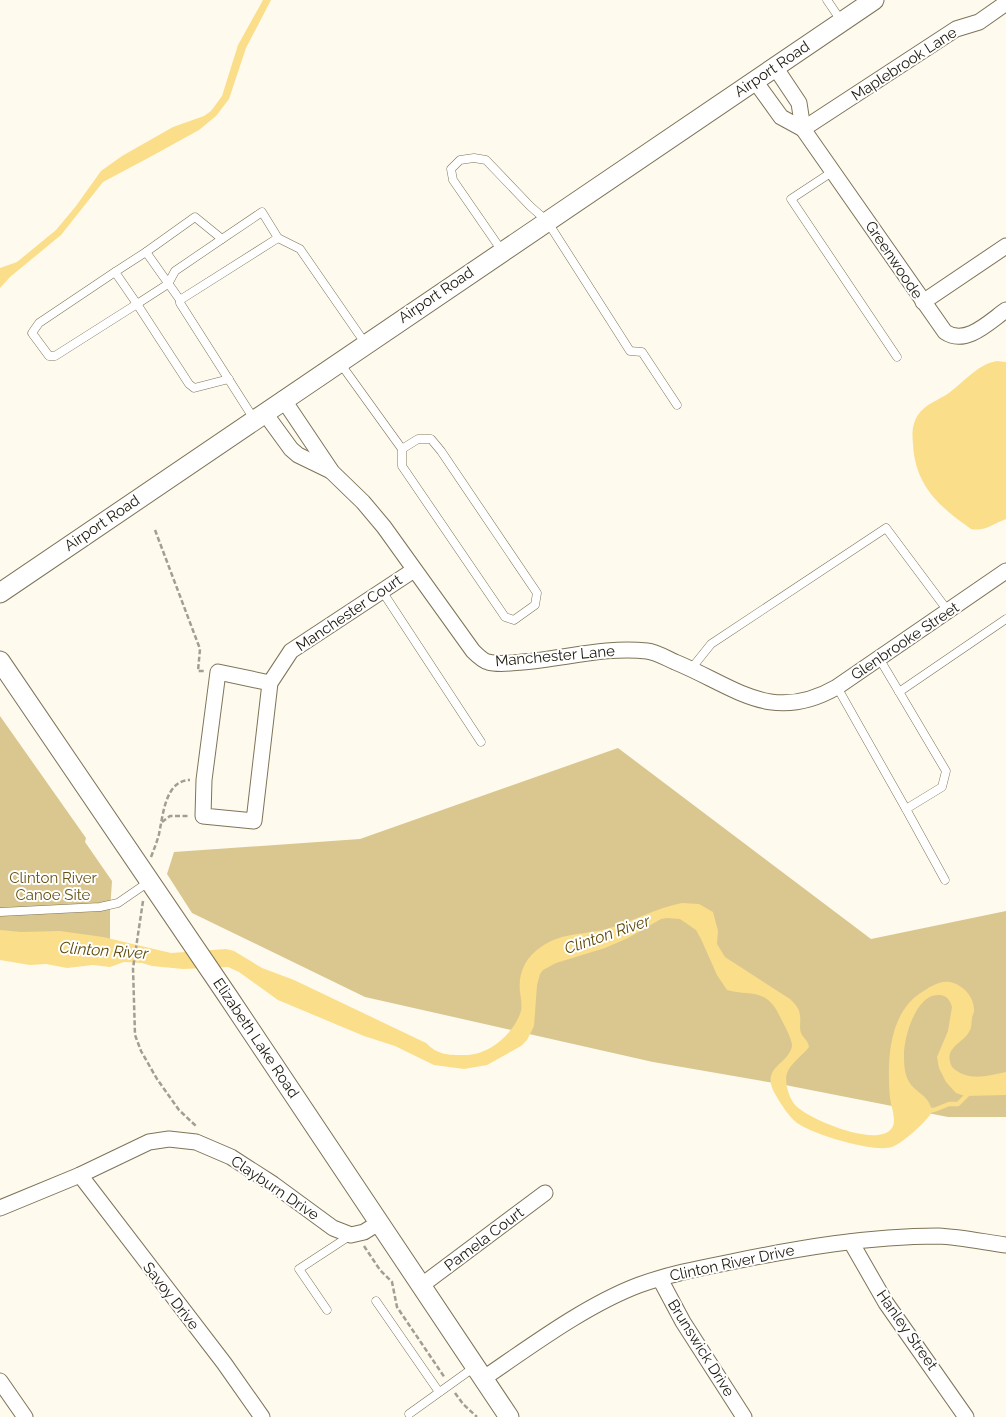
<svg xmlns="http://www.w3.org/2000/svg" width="1006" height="1417" font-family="Raleway,sans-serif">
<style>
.green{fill:#dac78f}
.water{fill:#fbde8a}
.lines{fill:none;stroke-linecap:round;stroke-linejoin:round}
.stream{stroke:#fbde8a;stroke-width:4.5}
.service-casing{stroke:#7e7458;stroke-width:9}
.minor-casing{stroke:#7e7458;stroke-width:17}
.tertiary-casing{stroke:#7e7458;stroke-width:21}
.path{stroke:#a29e92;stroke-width:2.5;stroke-dasharray:5 2.5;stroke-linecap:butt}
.service{stroke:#fff;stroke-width:8}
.minor{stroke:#fff;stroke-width:15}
.tertiary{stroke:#fff;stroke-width:19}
.labels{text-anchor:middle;stroke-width:4;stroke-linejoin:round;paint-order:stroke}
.street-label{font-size:15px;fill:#1c180d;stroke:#fff}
.park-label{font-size:15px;fill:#665212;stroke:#fff}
.water-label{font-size:16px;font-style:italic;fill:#5f4b07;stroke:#fff}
</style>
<rect width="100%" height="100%" fill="#fefaee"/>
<g class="green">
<polygon points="0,716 86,838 85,842 112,881 110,911 110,942 0,954"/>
<polygon points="618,748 871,939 1006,911 1006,1117 948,1117 780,1084 653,1062 365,997 192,913 167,874 174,852 360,839"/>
</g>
<g class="water">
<polygon points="263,0 271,0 246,48 229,99 216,116 199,130 150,157 103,182 61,235 10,277 0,288 0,268 17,262 56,230 76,206 101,171 122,156 173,127 204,116 211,111 222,96 238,45"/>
<path d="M997,361L1006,362V519C995,523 984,532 971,529C940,507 915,486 913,444C912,434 912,424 918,415C925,404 939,400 949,393C964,382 978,364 997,361Z"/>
<path d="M682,903L699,904L713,912L718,931L717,944L725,957L790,999C795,1004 800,1009 800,1016C801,1022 799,1027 801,1033C803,1038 808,1040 809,1047C803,1055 791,1063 787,1073C784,1082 789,1098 795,1105C808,1119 878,1149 892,1128C897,1120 891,1107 890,1098C887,1063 888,1016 919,994C928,988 939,980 950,982C964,985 975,998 974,1012C973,1014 972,1017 972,1019C971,1023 972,1027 970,1030C964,1044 942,1047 952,1067C967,1082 988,1076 1006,1072V1095L965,1096L956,1093L946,1082L939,1068L937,1057L948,1031L952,1007C950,1000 947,995 939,995C916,993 903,1039 904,1057C904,1067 905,1078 912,1086C921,1095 930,1098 932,1112C926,1122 903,1143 892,1147C874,1153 812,1134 797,1123C788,1116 779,1101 774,1092C761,1067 789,1064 792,1046C793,1040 780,1017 777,1011C764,988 747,996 727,990L717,975L701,939L696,930L680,919L667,918L661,919L628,938L605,948L556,963L543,970L540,974L537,985L534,1026L527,1040L521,1046L487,1065L464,1069L434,1065L395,1046L364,1036L278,1000L239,972L228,967L183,969L152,966L142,963L124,962L110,967L93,965L67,968L46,964L30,965L0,960V930L21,932L60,931L103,937L171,953L226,949L234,951L262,968L294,980L426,1043C438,1055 447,1055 464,1055C488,1056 514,1034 521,1011C522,1006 521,998 520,992C518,973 525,958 541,947C561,932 587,935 610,928C634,921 656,908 682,903Z"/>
</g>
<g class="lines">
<polyline class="stream" points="927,1110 934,1110 949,1104 958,1104 970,1092"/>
<defs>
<g id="service">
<polyline points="827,0 842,22"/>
<polyline points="832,172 791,199 897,357"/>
<polyline points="502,251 453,180 451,169 460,160 474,158 486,160 530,206 547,221 630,351 642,352 677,405"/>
<polyline points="146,252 195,217 222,239 262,212 278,238"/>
<polyline points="115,272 39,323 32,333 49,356 55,356 137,304 189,384 194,388 229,379"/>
<polyline points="180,300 146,252 115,272 137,304 168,284 175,271 222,239"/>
<polyline points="340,363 402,449 402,466 505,617 514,620 535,605 537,593 441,451 431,439 418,439 402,449"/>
<polyline points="254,419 180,303 180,300 278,238 300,249 365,343"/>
<polyline points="382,591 481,742"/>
<polyline points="691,669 711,644 886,528 948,611"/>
<polyline points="837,687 906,809 942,787 946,771 879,658"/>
<polyline points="899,692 1006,619"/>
<polyline points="906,809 945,880"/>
<polyline points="0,912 100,907 118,903 150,881"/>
<polyline points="376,1301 439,1392"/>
<polyline points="327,1310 299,1269 351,1235"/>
<polyline points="409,1414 476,1366"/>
</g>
<g id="minor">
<path d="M775,67L799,103L803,129L945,332C966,346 989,322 1006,310"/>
<polyline points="755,81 781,117 803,129"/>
<polyline points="803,129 956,29 979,22 1006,3"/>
<polyline points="923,302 1006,246"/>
<path d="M283,399L332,472L363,502L384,527L473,651C477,655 483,661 488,662C498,665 512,663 522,662C563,659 606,646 647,651C656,652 666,658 675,662C734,686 771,725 837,687L1006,571"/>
<polyline points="264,412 291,449 298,455 331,471"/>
<polyline points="270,683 218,672 204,780 203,816 254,821 270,683 291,651 414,570"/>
<polyline points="80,1175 224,1363 262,1417"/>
<polyline points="0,1208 80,1175 149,1142 169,1139 196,1142 231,1157 273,1184 333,1228 351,1235 364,1232 380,1222"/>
<polyline points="851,1242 886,1303 966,1417"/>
<polyline points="660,1279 683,1322 744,1417"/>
<polyline points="422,1285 545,1193"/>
<path d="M484,1378C531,1346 586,1305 639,1285C669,1274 701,1268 731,1262C799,1248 869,1236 938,1236C960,1237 984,1242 1006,1245"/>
<polyline points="0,1381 25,1417"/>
</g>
<g id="tertiary">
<polyline points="0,593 874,0"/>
<polyline points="0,661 227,995 509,1417"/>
</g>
</defs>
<use href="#service" class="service-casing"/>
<use href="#minor" class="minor-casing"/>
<use href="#tertiary" class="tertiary-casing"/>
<g class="path">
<polyline points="155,530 200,649 198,671 204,671"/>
<polyline points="162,822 170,816 189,816"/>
<path d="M151,857C154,849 157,842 159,834C163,816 165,780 190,780"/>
<polyline points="143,901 133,968 135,1035 141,1051 157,1079 179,1110 197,1127"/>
<polyline points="364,1246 380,1270 392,1282 397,1307 445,1378"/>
<polyline points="455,1393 463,1404 477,1417"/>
</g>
<use href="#service" class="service"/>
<use href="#minor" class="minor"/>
<use href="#tertiary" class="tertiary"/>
</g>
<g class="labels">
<g class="street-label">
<text transform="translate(904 64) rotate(-33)" y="5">Maplebrook Lane</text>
<text transform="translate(772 69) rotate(-34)" y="5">Airport Road</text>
<text transform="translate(894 260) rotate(56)" y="5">Greenwoode</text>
<text transform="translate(436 295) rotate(-34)" y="5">Airport Road</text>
<text transform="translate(102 523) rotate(-34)" y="5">Airport Road</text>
<text transform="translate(349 613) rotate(-34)" y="5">Manchester Court</text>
<text transform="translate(905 641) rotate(-34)" y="5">Glenbrooke Street</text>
<text transform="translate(555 656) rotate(-5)" y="5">Manchester Lane</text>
<text transform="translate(256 1038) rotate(56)" y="5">Elizabeth Lake Road</text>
<text transform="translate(275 1188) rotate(34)" y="5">Clayburn Drive</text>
<text transform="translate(484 1239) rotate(-37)" y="5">Pamela Court</text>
<text transform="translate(732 1263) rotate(-12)" y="5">Clinton River Drive</text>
<text transform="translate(171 1296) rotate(52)" y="5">Savoy Drive</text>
<text transform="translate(907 1330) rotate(55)" y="5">Hanley Street</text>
<text transform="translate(701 1348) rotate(58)" y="5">Brunswick Drive</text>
</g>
<g class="park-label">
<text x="53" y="883">Clinton River<tspan x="53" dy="17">Canoe Site</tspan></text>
</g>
<g class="water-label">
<text transform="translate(607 934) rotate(-19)" y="6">Clinton River</text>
<text transform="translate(104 950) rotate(4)" y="6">Clinton River</text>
</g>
</g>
</svg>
